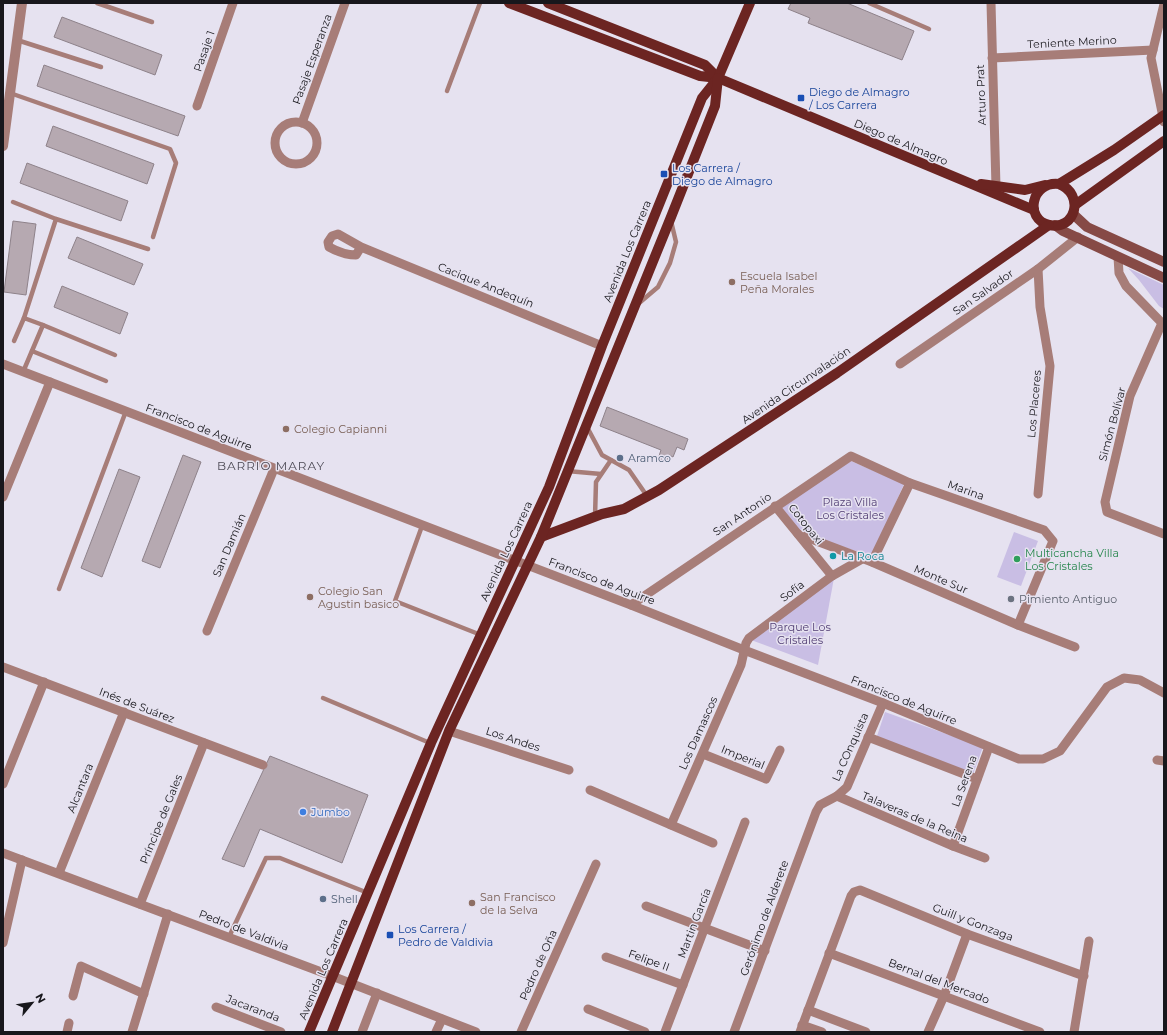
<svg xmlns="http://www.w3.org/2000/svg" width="1167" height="1035" font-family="Montserrat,sans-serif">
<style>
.green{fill:#c9bee4}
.building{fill:#b6a9b1;stroke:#8e828a}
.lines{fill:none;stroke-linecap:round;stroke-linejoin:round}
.service{stroke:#a77d78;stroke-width:4.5}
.minor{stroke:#a77d78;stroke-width:9}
.tertiary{stroke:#a77d78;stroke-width:10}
.secondary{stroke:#864a46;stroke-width:10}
.primary{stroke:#6c2522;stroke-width:10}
.transit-dot{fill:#1a4fb4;stroke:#e6e2f0;stroke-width:1.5}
.education-dot{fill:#8d6e63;stroke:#e6e2f0;stroke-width:1.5}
.service-dot{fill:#5c6f8a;stroke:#e6e2f0;stroke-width:1.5}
.culture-dot{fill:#0f9aa8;stroke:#e6e2f0;stroke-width:1.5}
.leisure-dot{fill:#2e9e5b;stroke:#e6e2f0;stroke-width:1.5}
.worship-dot{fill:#6b7280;stroke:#e6e2f0;stroke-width:1.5}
.shop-dot{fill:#3f7fe0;stroke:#e6e2f0;stroke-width:1.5}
.labels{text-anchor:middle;stroke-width:3;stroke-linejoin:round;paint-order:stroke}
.street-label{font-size:11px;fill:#18171c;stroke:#e6e2f0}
.transit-label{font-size:11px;fill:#164399;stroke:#e6e2f0;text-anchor:start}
.education-label{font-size:11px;fill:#785e54;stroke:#e6e2f0;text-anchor:start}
.service-label{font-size:11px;fill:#4e5e75;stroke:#e6e2f0;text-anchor:start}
.park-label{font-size:11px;fill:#503d73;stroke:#e6e2f0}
.leisure-label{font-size:11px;fill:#27864d;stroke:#e6e2f0;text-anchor:start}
.culture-label{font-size:11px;fill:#0d838f;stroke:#e6e2f0;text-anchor:start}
.worship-label{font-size:11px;fill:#5b616d;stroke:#e6e2f0;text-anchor:start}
.shop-label{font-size:11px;fill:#366cbe;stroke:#e6e2f0;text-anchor:start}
.neighbourhood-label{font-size:12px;letter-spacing:1px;fill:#4d4a55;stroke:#e6e2f0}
</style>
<rect width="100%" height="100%" fill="#e6e2f0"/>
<g class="green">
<polygon points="1128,268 1164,285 1164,309 1159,306 1139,280"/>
<polygon points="851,461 904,484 872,556 799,533 780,506"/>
<polygon points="1014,532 1038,541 1021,586 997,577"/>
<polygon points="834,578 818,665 751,640"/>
<polygon points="885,712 983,747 973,774 876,739"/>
</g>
<g class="building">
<polygon points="791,3 847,3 914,31 902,60 808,23 810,18 788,9"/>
<polygon points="62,17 162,55 155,75 54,37"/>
<polygon points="44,65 185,116 178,136 37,86"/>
<polygon points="53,126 154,164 147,184 46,146"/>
<polygon points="27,163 128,201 121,221 20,183"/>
<polygon points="13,221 36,224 26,295 4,292"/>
<polygon points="77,237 143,264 134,285 68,258"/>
<polygon points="62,286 128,313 120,334 54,307"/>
<polygon points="607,407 688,439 684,450 677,447 673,457 669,455 666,462 658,459 661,450 600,426"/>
<polygon points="183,455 201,462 160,568 142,561"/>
<polygon points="119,469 140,477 102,577 81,568"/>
<polygon points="270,756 368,795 342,863 260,829 244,867 222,859"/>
</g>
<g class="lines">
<g class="service">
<polyline points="97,3 152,22"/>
<polyline points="869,3 929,29"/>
<polyline points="17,40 101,67"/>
<polyline points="447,91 480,3"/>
<polyline points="10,93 170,149 176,163 153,237"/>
<polyline points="13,202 56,219"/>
<polyline points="638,304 658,287 670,263 676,242 671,221"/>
<polyline points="24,318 56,219 148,249"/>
<polyline points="14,341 24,318 43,325"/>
<polyline points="32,351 106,381"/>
<polyline points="23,372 43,325 115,355"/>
<polyline points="587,427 602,455 629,470 647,496"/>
<polyline points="567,471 601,474"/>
<polyline points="595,517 596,482 611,460"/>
<polyline points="422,526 395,601 481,635"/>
<polyline points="59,589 126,411"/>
<polyline points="323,698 430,743"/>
<polyline points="229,937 266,858 280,858 368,893"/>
</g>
<g class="minor">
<polyline points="991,3 996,187"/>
<polyline points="1164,4 1151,58 1164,122"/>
<polyline points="992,58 1153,50"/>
<polyline points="197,106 233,3"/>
<circle cx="296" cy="143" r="21"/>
<polyline points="302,123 345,3"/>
<path d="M361,247L356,255C346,255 338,252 329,247L328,242L332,236L338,234L361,247L602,346"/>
<polyline points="1118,257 1119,273 1126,286 1164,325"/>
<polyline points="1162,323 1130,396 1105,502 1107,512 1164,534"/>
<polyline points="3,364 631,605 744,650 883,703 1019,759 1043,759 1060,751 1107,687 1124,678 1140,680 1164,693"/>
<polyline points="900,364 1038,269 1078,237"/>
<polyline points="1038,494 1050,366 1040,307 1038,269"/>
<polyline points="3,497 50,382"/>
<polyline points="775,506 832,576"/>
<polyline points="798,534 872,562 1018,625 1075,647"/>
<polyline points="872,562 910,483"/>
<polyline points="631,605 851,456 910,483 1044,530 1053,541 1018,625"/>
<polyline points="207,631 274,469"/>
<polyline points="3,667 263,765"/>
<polyline points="449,731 569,770"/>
<polyline points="868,737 977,779"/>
<polyline points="703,754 766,779 780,750"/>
<polyline points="1157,760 1164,761"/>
<polyline points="3,784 44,682"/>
<polyline points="590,790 713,843"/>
<polyline points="837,796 953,846 985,858"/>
<polyline points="671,825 741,665 746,643 749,638 832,576 862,559"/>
<polyline points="953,846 989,747"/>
<polyline points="3,853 332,976 476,1032"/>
<polyline points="59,873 124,712"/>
<polyline points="140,904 204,743"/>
<polyline points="646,906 765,951"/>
<polyline points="3,943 22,860"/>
<polyline points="829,953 1040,1032"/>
<polyline points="606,957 683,985"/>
<polyline points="73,996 81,966 144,994"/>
<polyline points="216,1007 281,1032"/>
<polyline points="588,1009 645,1032"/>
<polyline points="808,1010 866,1032"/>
<polyline points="802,1025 822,1032"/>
<polyline points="67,1032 69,1023"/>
<polyline points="132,1032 168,914"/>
<polyline points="362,1032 377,993"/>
<polyline points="436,1032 442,1019"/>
<polyline points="521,1032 596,864"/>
<polyline points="665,1032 745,822"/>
<polyline points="734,1032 816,812 820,805 837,796 847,787 883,703"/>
<polyline points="800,1032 851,896 854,892 860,890 967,934 1084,976"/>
<polyline points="928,1032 944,996 967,934"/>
<polyline points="1074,1032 1089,941"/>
</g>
<polyline class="tertiary" points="3,146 22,3"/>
<g class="secondary">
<polyline points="1073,214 1087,227 1164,262"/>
<polyline points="1055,225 1063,231 1164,278"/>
</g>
<g class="primary">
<polyline points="509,3 700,76 718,78 1034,210"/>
<polyline points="548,3 705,65 718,78"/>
<polyline points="981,184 1025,190 1045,185"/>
<path d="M1059,184C1085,194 1076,231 1049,225C1024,219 1031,181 1059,184L1114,150L1164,115"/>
<polyline points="1075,205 1164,141"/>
<polyline points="541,537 602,514 624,509 659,490 837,373 1049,225"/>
<polyline points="309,1032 431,743 549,487 602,346 702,98 718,78 750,3"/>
<polyline points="332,1032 449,731 541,537 671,217 715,106 718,78"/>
</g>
</g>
<g class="transit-dot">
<rect x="797" y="94" width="8" height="8" rx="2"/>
<rect x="660" y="170" width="8" height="8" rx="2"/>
<rect x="386" y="931" width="8" height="8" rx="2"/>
</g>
<g class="education-dot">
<circle cx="732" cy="282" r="4"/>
<circle cx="286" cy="429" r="4"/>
<circle cx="310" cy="597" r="4"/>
<circle cx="472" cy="903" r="4"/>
</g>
<g class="service-dot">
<circle cx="620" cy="458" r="4"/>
<circle cx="323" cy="899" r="4"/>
</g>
<circle class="culture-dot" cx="833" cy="556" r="4"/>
<circle class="leisure-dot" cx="1017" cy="559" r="4"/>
<circle class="worship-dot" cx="1011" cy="599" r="4"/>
<circle class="shop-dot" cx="303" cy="812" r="4"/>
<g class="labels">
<g class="street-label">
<text transform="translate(1072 42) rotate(-3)" y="4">Teniente Merino</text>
<text transform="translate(204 51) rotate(-71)" y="4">Pasaje 1</text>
<text transform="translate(312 59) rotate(-70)" y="4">Pasaje Esperanza</text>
<text transform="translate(981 95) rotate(-92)" y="4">Arturo Prat</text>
<text transform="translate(901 142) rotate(23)" y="4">Diego de Almagro</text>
<text transform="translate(627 251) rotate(-68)" y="4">Avenida Los Carrera</text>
<text transform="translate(486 285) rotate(22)" y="4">Cacique Andequín</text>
<text transform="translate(983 292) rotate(-35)" y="4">San Salvador</text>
<text transform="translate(796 385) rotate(-34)" y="4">Avenida Circunvalación</text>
<text transform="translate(1034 404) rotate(-85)" y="4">Los Placeres</text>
<text transform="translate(1112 424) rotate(-75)" y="4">Simón Bolívar</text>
<text transform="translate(199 427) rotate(21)" y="4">Francisco de Aguirre</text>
<text transform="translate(966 490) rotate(20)" y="4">Marina</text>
<text transform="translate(742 514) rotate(-34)" y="4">San Antonio</text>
<text transform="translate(806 524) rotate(51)" y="4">Cotopaxi</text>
<text transform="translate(229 545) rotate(-67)" y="4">San Damián</text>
<text transform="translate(506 551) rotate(-65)" y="4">Avenida Los Carrera</text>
<text transform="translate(941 579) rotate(23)" y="4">Monte Sur</text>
<text transform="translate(602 581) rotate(21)" y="4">Francisco de Aguirre</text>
<text transform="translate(792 591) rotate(-37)" y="4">Sofía</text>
<text transform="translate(904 700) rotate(22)" y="4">Francisco de Aguirre</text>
<text transform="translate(137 705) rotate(21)" y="4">Inés de Suárez</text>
<text transform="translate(698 733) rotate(-66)" y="4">Los Damascos</text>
<text transform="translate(513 739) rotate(18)" y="4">Los Andes</text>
<text transform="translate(850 747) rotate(-66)" y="4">La COnquista</text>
<text transform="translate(743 757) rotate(22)" y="4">Imperial</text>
<text transform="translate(964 781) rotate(-70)" y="4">La Serena</text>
<text transform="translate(80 788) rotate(-68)" y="4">Alcantara</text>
<text transform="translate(915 817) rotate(23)" y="4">Talaveras de la Reina</text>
<text transform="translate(161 819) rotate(-68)" y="4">Príncipe de Gales</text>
<text transform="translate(764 918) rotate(-70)" y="4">Gerónimo de Alderete</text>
<text transform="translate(973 922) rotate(21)" y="4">Guill y Gonzaga</text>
<text transform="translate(694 923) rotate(-69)" y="4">Martin García</text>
<text transform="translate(244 930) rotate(21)" y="4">Pedro de Valdivia</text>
<text transform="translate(649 960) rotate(20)" y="4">Felipe II</text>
<text transform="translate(538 965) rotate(-66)" y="4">Pedro de Oña</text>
<text transform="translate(323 969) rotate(-67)" y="4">Avenida Los Carrera</text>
<text transform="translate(939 981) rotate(21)" y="4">Bernal del Mercado</text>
<text transform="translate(253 1008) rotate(21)" y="4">Jacaranda</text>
</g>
<g class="transit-label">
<text x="809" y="96">Diego de Almagro<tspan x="809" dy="13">/ Los Carrera</tspan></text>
<text x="672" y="172">Los Carrera /<tspan x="672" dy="13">Diego de Almagro</tspan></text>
<text x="398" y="933">Los Carrera /<tspan x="398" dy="13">Pedro de Valdivia</tspan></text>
</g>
<g class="education-label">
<text x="740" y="280">Escuela Isabel<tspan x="740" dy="13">Peña Morales</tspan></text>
<text x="294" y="433">Colegio Capianni</text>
<text x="318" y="595">Colegio San<tspan x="318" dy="13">Agustin basico</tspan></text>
<text x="480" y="901">San Francisco<tspan x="480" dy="13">de la Selva</tspan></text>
</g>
<g class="service-label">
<text x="628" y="462">Aramco</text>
<text x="331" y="903">Shell</text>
</g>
<g class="park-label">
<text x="850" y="506">Plaza Villa<tspan x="850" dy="13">Los Cristales</tspan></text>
<text x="800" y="631">Parque Los<tspan x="800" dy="13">Cristales</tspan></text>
</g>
<g class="leisure-label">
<text x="1025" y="557">Multicancha Villa<tspan x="1025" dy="13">Los Cristales</tspan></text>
</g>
<g class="culture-label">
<text x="841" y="560">La Roca</text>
</g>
<g class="worship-label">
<text x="1019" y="603">Pimiento Antiguo</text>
</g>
<g class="shop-label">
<text x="311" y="816">Jumbo</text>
</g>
<g class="neighbourhood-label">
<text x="271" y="470">BARRIO MARAY</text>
</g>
</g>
<rect width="1167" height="1035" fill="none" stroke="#18171c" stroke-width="8"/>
<g transform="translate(32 1003) rotate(61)" stroke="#e6e2f0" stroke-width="3" paint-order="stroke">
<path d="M0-3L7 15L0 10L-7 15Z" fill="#18171c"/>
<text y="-6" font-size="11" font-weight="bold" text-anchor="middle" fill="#18171c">N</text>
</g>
</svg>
